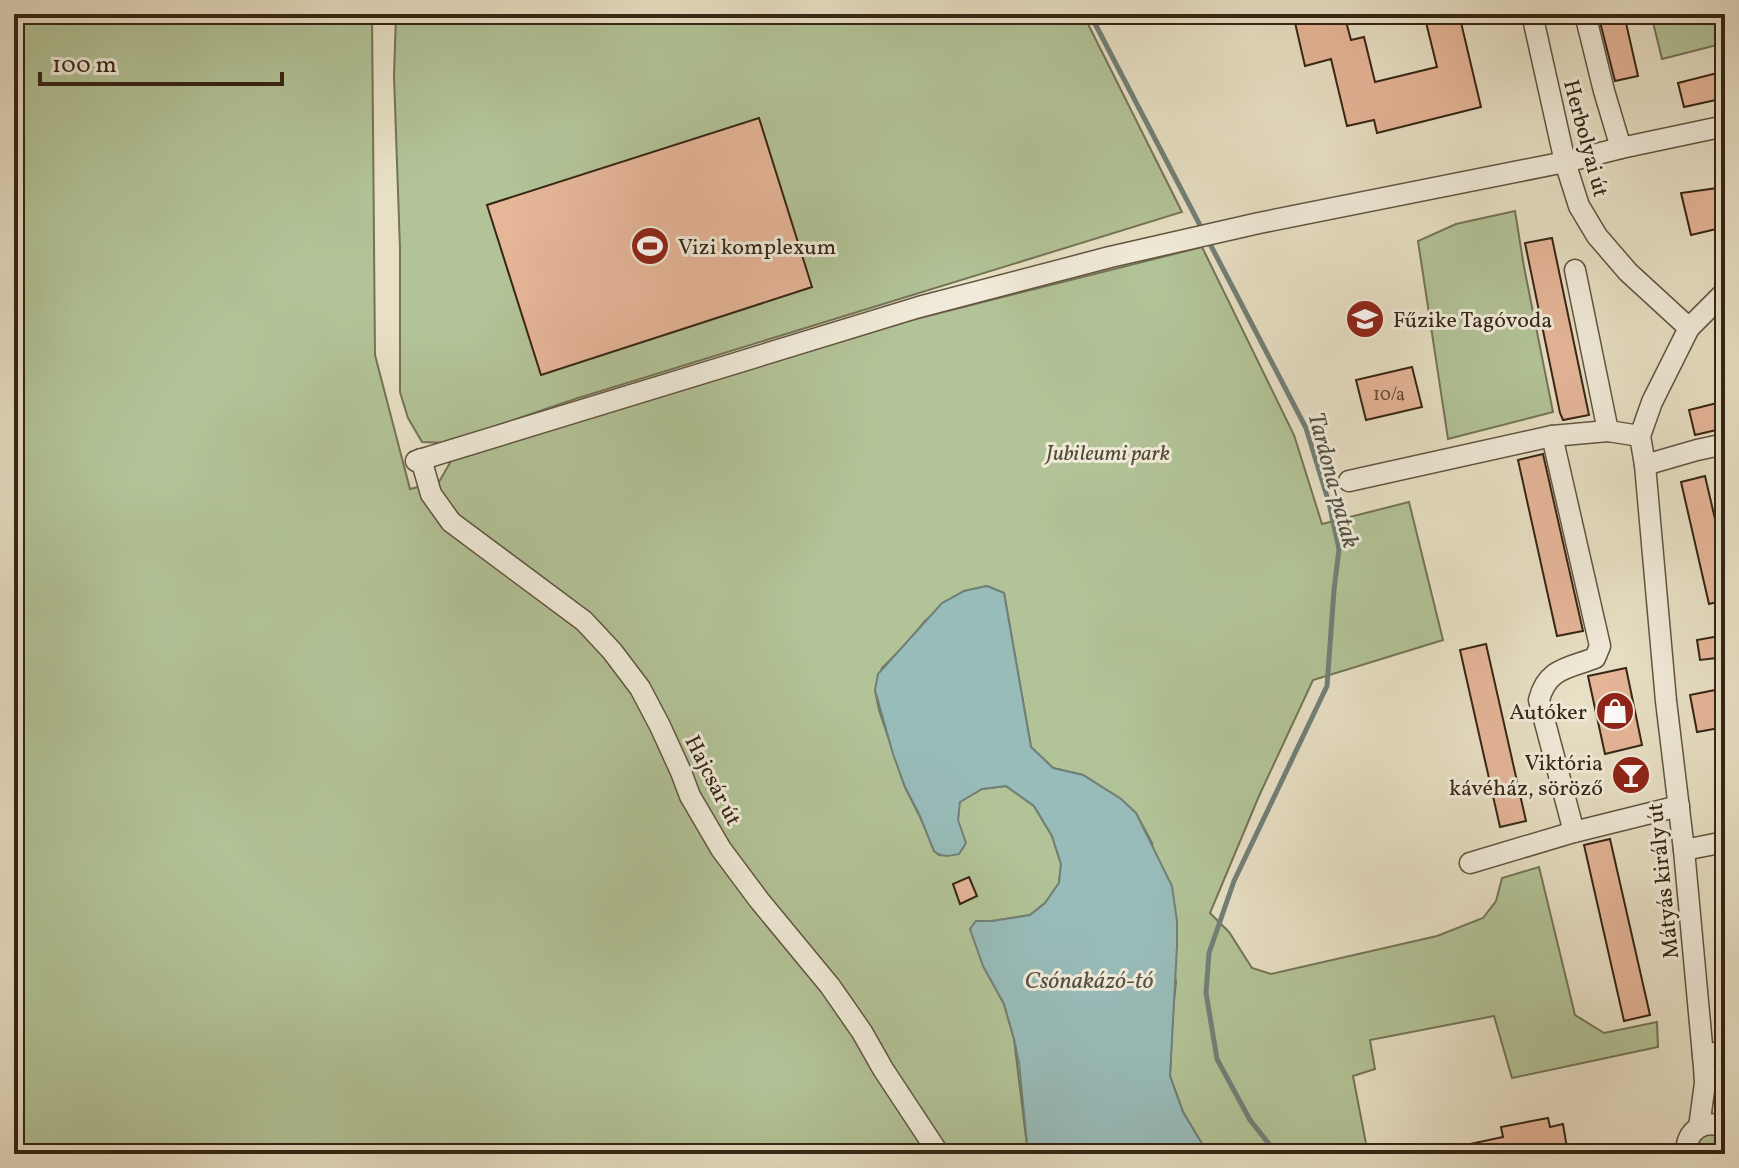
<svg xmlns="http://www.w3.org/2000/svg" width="1739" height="1168" font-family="Vollkorn,serif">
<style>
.green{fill:#b2c397;stroke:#747456;stroke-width:2}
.water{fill:#98bcba;stroke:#718078;stroke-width:2}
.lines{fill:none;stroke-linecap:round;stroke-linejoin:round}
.stream{stroke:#718078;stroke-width:5}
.building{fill:#e6b699;stroke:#362515;stroke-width:2}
.minor-casing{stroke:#625441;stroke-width:23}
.minor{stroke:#f0ebd9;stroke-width:20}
.labels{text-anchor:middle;stroke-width:6;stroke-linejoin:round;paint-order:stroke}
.number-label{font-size:18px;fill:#624936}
.street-label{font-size:22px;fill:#362515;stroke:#f0ebd9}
.poi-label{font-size:22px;fill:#362515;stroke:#f0ebd9;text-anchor:start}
.park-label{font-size:22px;font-style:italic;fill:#554c36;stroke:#f0ebd9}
.water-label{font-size:24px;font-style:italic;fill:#535247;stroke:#f0ebd9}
</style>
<rect width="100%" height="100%" fill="#e8e0c5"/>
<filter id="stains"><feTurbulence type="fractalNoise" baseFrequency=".0025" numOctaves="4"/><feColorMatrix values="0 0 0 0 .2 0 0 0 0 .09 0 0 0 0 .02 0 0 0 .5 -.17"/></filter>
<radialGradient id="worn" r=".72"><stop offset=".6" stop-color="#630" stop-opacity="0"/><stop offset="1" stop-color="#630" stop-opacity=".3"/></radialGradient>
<g class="green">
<polygon points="14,14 372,14 375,355 410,489 439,482 451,461 892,325 1202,247 1294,435 1322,524 1409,502 1443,640 1313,680 1259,796 1210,913 1229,932 1252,968 1271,974 1437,936 1483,918 1496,901 1502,878 1539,867 1575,1015 1604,1033 1657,1022 1658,1047 1512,1078 1494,1016 1370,1040 1375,1069 1353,1076 1368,1154 1208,1154 1183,1112 1170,1076 1173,1010 1176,982 1152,843 1136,813 1121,799 1083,775 1053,768 1031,747 1004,593 987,586 964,591 925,621 905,645 882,668 875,690 879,710 905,787 924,825 934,851 939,855 958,820 959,802 982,789 1006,786 1034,806 1052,836 1061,864 1059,883 1045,903 1030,915 992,921 976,921 971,929 986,970 1004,1004 1014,1039 1028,1154 14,1154"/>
<polygon points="396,14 1083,14 1182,212 575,399 446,443 422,442 408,418 400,392 400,249 394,76"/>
<polygon points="1651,14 1725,14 1725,43 1662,59"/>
<polygon points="1515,211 1524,267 1553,412 1448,439 1418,241 1456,224"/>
<polygon points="1720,1134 1725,1137 1725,1154 1693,1154 1702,1135"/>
</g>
<path class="water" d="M987,586L1004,593L1031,747L1053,768L1083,775L1121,799L1136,813L1172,886L1177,921V946L1170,1076L1183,1112L1208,1154H1028L1019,1063L1014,1039L1004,1004L983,966L970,929L976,921H992L1030,915L1045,903L1059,883L1061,864L1052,836L1034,806L1006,786L982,789L960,802L958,820L966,843L959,854C950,856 942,858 934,851L919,814L905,787L893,754L875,690L878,674L942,603L964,591Z"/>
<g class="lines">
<g class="stream">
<polyline points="1090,14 1203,231"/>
<polyline points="1208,240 1306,428 1329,503 1339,549 1334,590 1327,686 1234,881 1209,953 1206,993 1217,1059 1250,1120 1277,1154"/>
</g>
</g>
<g class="building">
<polygon points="1293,14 1344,14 1351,40 1364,37 1375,82 1437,67 1424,14 1459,14 1481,107 1377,133 1374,120 1347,126 1331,59 1305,66"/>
<polygon points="1598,14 1624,14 1638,76 1615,81"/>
<polygon points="1725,71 1725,98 1684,107 1678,83"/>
<polygon points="759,118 812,287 541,375 487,205"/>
<polygon points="1725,187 1725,227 1691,235 1681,193"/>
<polygon points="1552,238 1589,415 1563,420 1560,413 1525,243"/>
<polygon points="1412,367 1422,407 1366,420 1356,380"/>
<polygon points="1725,401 1725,428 1695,435 1689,410"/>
<polygon points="1543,454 1583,631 1557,636 1518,460"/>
<polygon points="1705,476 1725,562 1725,600 1709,604 1681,482"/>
<polygon points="1725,635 1725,657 1700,660 1697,640"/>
<polygon points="1486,644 1526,821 1500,827 1460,650"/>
<polygon points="1626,668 1642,745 1605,754 1588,676"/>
<polygon points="1725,688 1725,727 1697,732 1690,695"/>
<polygon points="1610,839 1650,1015 1624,1021 1584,845"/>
<polygon points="969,877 977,896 960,904 953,884"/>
<polygon points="1548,1118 1550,1127 1563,1124 1568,1154 1451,1154 1451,1148 1503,1137 1501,1127"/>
</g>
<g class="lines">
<defs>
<g id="minor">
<polyline points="1532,14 1565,162 1579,206 1597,236 1628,272 1689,328"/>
<polyline points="1585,14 1604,91 1621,148"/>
<polyline points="1575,270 1608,431"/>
<path d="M1552,436L1600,646L1595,658C1569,668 1547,668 1539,700L1574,832"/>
<polyline points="421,459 431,494 451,522 584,621 612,651 640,688 660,726 681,772 690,796 721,849 759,900 830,986 862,1032 883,1069 939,1154"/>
<polyline points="416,461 919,307 1110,257 1259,223 1565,162 1621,148 1725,126"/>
<polyline points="1645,465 1697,450 1725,444"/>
<polyline points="1349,481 1552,436 1608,431 1640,436"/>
<polyline points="1684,850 1725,842"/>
<polyline points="1470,863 1574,832 1679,806"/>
<polyline points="1703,1055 1725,1051"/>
<polyline points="1699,1127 1705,1083 1704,1067 1684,850 1666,701 1645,465 1640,436 1652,402 1689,328 1725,292"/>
<path d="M1686,1154C1686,1130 1703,1119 1725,1127"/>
</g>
</defs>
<use href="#minor" class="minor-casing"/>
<use href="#minor" class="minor"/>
</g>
<defs>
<symbol id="stadium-disc" viewBox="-11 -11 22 22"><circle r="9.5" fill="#8f2418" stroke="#f0ebd9"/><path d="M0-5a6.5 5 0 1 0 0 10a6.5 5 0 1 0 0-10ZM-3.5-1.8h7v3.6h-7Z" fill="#fff"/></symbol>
<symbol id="school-disc" viewBox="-11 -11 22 22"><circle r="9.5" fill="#8f2418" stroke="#f0ebd9"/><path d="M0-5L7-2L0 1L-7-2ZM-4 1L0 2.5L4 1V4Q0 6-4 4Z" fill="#fff"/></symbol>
<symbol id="shop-disc" viewBox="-11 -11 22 22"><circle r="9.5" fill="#8f2418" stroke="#f0ebd9"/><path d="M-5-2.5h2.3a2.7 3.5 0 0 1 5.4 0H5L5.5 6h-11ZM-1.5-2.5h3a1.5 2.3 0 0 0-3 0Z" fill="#fff"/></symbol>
<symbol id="bar-disc" viewBox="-11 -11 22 22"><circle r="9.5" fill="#8f2418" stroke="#f0ebd9"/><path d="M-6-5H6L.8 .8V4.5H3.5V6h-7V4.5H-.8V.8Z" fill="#fff"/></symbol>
</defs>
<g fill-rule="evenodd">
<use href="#stadium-disc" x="628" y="224" width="44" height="44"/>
<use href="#school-disc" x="1343" y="297" width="44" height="44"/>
<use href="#shop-disc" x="1593" y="689" width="44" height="44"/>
<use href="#bar-disc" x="1609" y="753" width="44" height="44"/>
</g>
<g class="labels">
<g class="number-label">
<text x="1389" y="400">10/a</text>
</g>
<g class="street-label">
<text transform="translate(1587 138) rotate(75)" y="8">Herbolyai út</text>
<text transform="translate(714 780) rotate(63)" y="8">Hajcsár út</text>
<text transform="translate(1662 881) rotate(-96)" y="8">Mátyás király út</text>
</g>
<g class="poi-label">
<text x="678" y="254">Vizi komplexum</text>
<text x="1393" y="327">Fűzike Tagóvoda</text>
<text x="1587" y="719" text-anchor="end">Autóker</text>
<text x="1603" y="770" text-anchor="end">Viktória<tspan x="1603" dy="25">kávéház, söröző</tspan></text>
</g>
<g class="park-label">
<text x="1108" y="460">Jubileumi park</text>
</g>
<g class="water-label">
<text transform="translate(1334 480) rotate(75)" y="8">Tardona-patak</text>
<text x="1089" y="988">Csónakázó-tó</text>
</g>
</g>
<rect width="1739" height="1168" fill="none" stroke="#e8e0c5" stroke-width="48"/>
<rect x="16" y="16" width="1707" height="1136" fill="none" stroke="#362515" stroke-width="4"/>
<rect x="24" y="24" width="1691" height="1120" fill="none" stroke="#362515" stroke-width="2"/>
<path d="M40 72v12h242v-12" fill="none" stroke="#362515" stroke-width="4"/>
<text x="52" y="72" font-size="24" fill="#362515" stroke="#f0ebd9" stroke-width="6" paint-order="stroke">100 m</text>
<rect width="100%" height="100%" filter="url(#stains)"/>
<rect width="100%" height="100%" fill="url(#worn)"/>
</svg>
